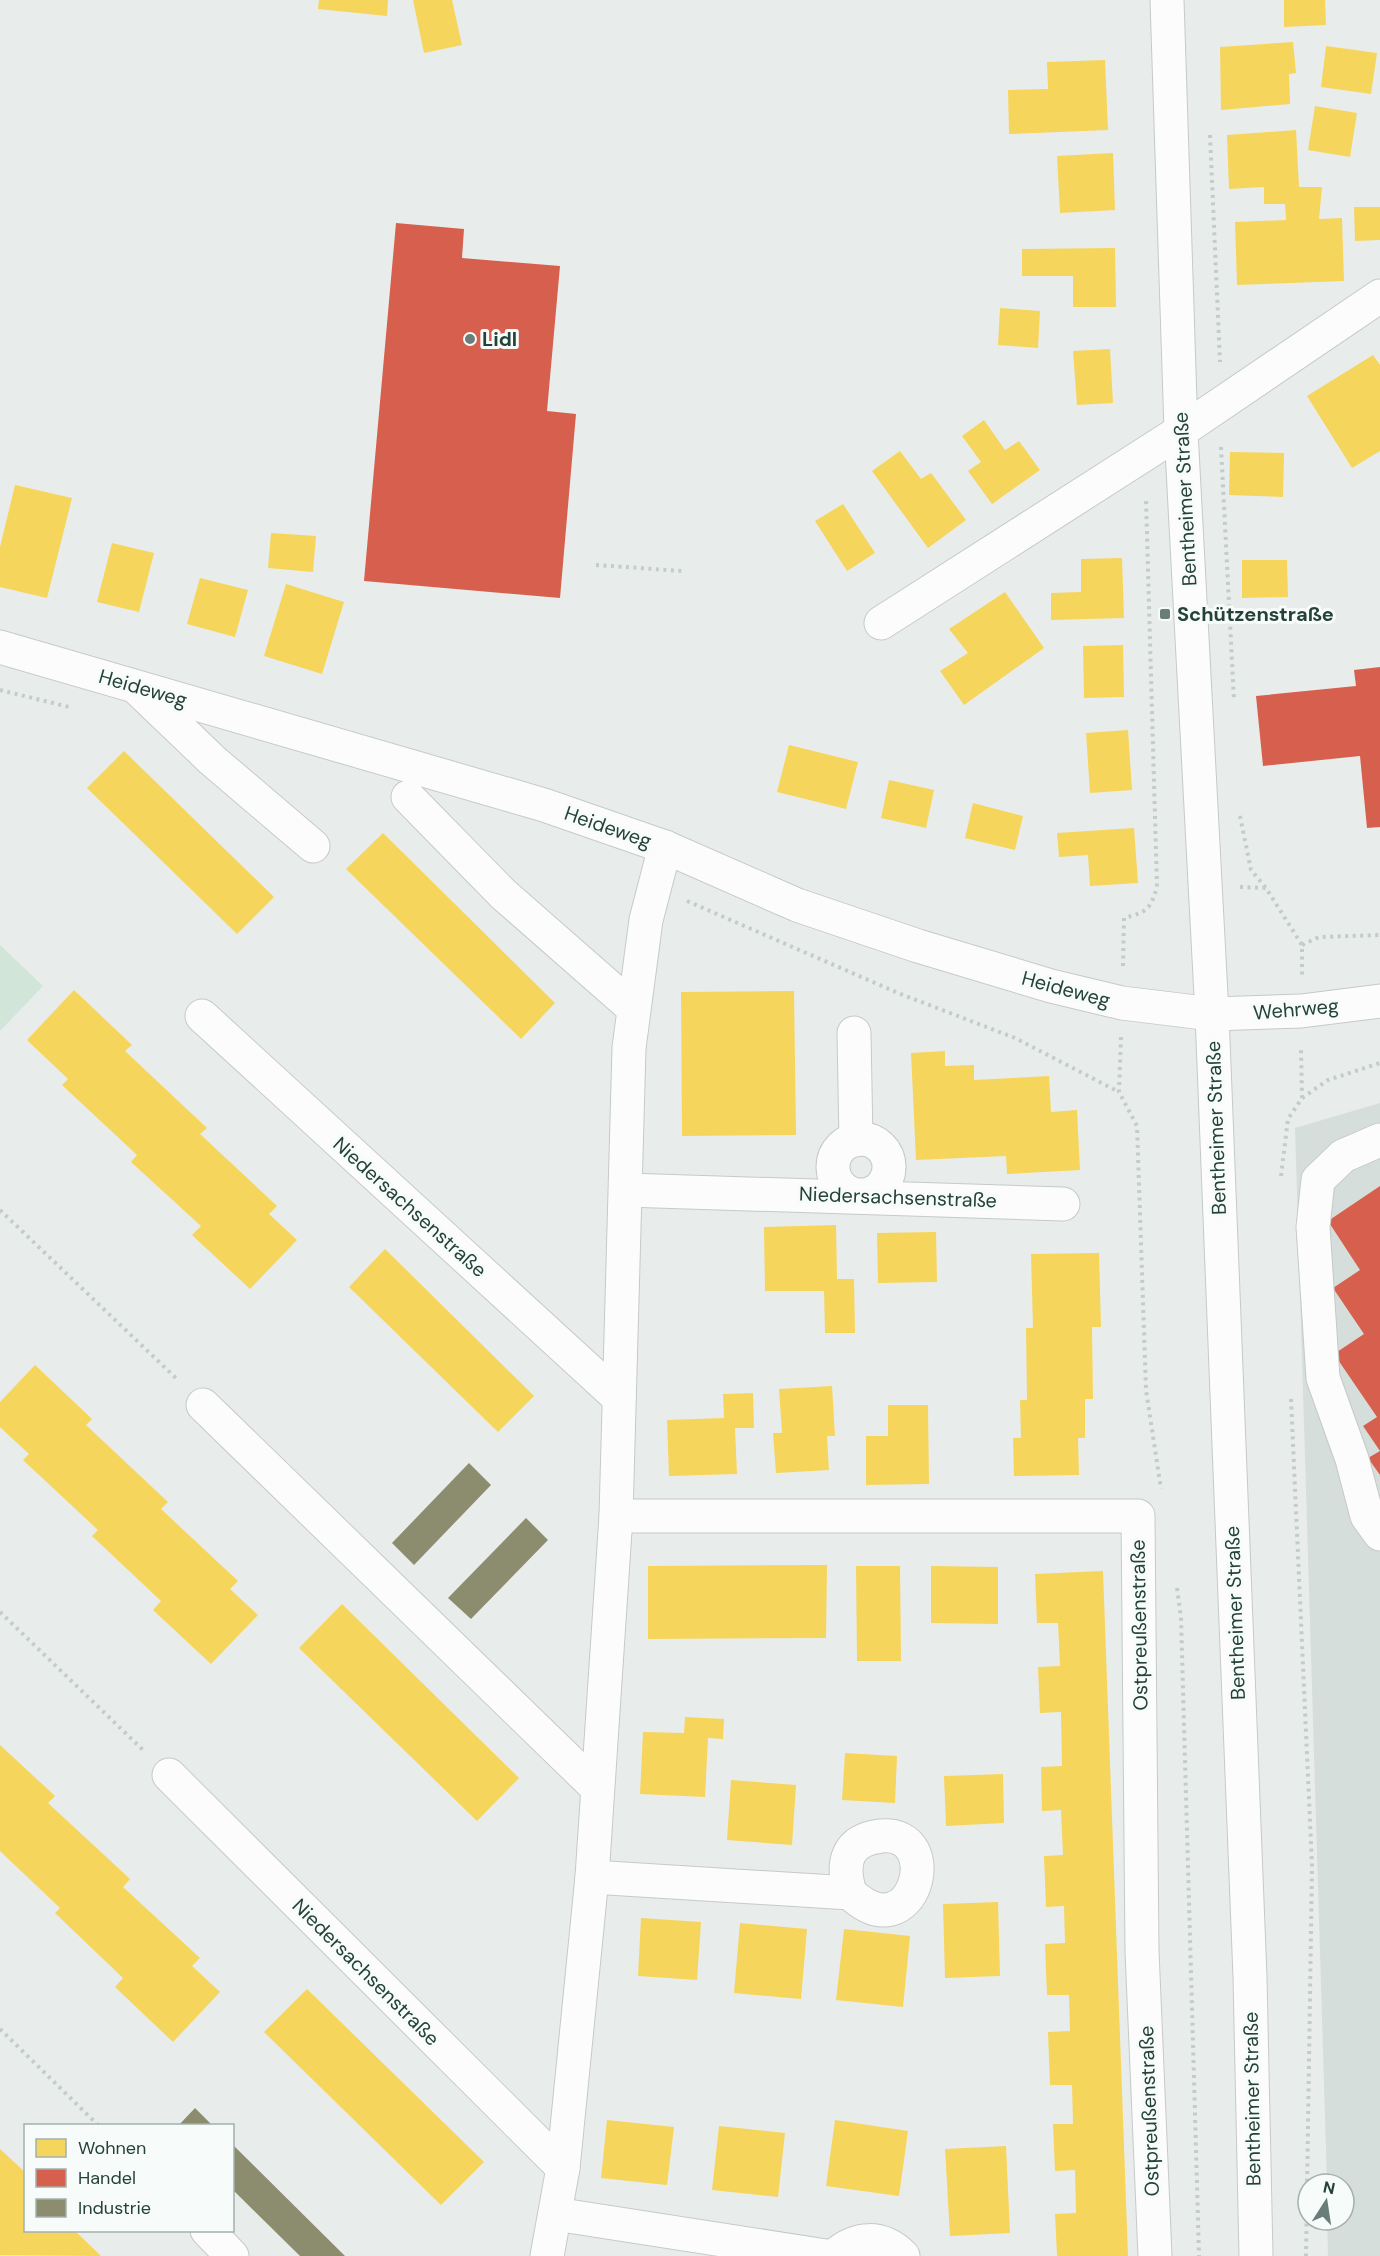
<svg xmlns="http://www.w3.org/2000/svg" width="1380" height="2256" font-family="'DM Sans',sans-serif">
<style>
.built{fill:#d6dedb}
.green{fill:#d1e6d8}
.homes{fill:#f6d55c}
.shops{fill:#d6604d}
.industry{fill:#8c8c6e}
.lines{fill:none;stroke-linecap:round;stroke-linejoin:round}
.minor-casing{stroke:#c5cac8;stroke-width:35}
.path{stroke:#c3ccca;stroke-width:4;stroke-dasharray:3 4.5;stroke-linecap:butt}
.minor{stroke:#fcfcfc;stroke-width:33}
.poi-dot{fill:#697e78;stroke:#f7fbf9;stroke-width:2}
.labels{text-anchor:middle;stroke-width:6;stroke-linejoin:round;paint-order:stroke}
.poi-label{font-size:20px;font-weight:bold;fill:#24423a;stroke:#f7fbf9;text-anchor:start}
.street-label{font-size:20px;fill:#24423a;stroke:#f7fbf9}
</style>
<rect width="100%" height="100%" fill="#e8edeb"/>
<polygon class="built" points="1380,1103 1380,2256 1328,2256 1327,2220 1344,2220 1344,2184 1327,2184 1295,1128"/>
<polygon class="green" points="0,945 43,986 0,1031"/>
<g class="homes">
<polygon points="319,0 388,0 387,16 318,9"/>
<polygon points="413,0 452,0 462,45 424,53"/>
<polygon points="1284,0 1325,0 1326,25 1284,27"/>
<polygon points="1293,42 1296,73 1289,74 1290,104 1221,110 1220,47"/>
<polygon points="1326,46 1377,53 1371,94 1321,87"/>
<polygon points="1105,60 1108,130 1009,134 1008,90 1048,89 1047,62"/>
<polygon points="1315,106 1357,113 1350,157 1308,150"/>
<polygon points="1296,130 1299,187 1322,187 1319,219 1342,218 1344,281 1237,285 1235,222 1286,220 1285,204 1264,204 1264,187 1229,189 1227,135"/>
<polygon points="1113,153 1115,210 1060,213 1057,156"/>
<polygon points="1354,207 1380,207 1380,240 1355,241"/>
<polygon points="1115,248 1116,307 1073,307 1073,276 1022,276 1022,249"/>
<polygon points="1000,308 1040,311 1038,348 998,345"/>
<polygon points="1110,349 1113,403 1077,405 1073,351"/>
<polygon points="1373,355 1380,365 1380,451 1352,468 1307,396"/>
<polygon points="984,420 1005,450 1019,441 1040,470 992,504 968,471 981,462 962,436"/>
<polygon points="900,451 921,479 931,473 966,520 928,548 872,471"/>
<polygon points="1230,452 1284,453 1283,497 1229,495"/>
<polygon points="15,485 72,498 47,598 0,587 0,547"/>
<polygon points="843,504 875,553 847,571 815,521"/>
<polygon points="271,533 316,536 313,572 268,568"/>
<polygon points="112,543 154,553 139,612 97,602"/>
<polygon points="1122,558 1124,618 1051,620 1051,593 1081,592 1081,559"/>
<polygon points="1242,560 1287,560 1288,597 1242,598"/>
<polygon points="200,578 248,590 235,637 187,624"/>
<polygon points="286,584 344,602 322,674 264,656"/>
<polygon points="1005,592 1044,648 964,705 940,671 968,653 949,629"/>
<polygon points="1123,645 1124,697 1084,698 1083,646"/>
<polygon points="1128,730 1132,790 1090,793 1086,733"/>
<polygon points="789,745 858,762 846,809 777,792"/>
<polygon points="124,751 274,897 237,934 87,788"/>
<polygon points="889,780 934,790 926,828 881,818"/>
<polygon points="973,803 1023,816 1015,850 965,838"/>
<polygon points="1134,828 1138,883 1090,886 1088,855 1059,857 1057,833"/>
<polygon points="383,833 555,1003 521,1039 346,869"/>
<polygon points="74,990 132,1045 125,1051 207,1128 200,1134 277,1206 269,1214 297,1240 250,1289 192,1235 201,1226 131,1162 137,1155 62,1085 68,1079 27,1040"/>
<polygon points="794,991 796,1135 682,1136 681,992"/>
<polygon points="945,1051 945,1066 974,1065 974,1080 1049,1076 1051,1112 1077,1110 1080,1170 1007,1174 1006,1156 916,1160 911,1053"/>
<polygon points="836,1225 837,1279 854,1279 855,1333 825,1333 824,1291 765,1291 764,1227"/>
<polygon points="936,1232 937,1282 878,1283 877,1233"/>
<polygon points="385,1249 534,1396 498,1432 349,1287"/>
<polygon points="1099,1253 1101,1327 1092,1327 1093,1399 1085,1399 1085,1438 1078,1438 1079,1475 1014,1476 1013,1438 1021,1438 1020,1400 1027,1400 1026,1328 1033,1328 1031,1254"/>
<polygon points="35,1365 92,1419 86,1425 168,1502 161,1509 238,1581 230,1589 258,1615 211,1664 153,1610 161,1601 92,1536 98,1530 23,1460 29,1454 0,1427 0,1402"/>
<polygon points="832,1386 835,1436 827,1436 829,1470 776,1473 773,1433 782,1433 779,1389"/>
<polygon points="753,1393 754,1428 735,1428 737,1474 669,1476 667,1420 724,1418 723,1394"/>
<polygon points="888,1405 928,1405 929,1484 866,1485 866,1436 888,1436"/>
<polygon points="827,1565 826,1638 648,1639 648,1566"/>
<polygon points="856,1566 900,1566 901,1661 857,1661"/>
<polygon points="931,1566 998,1567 998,1624 931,1623"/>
<polygon points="1103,1571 1128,2256 1057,2256 1055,2214 1076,2213 1075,2170 1055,2171 1053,2124 1073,2124 1072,2085 1050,2085 1048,2032 1070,2031 1069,1995 1047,1995 1045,1944 1065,1943 1064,1906 1046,1907 1044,1856 1063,1855 1061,1810 1042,1811 1041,1767 1062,1766 1061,1712 1040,1713 1038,1667 1060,1666 1058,1623 1037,1623 1035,1574"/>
<polygon points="342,1604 519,1778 477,1821 299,1648"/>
<polygon points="685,1717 724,1719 723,1739 708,1738 705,1797 640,1794 643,1732 684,1733"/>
<polygon points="0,1745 55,1796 48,1803 130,1879 123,1887 200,1958 192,1966 220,1992 173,2042 115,1987 123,1978 55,1913 60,1908 0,1851"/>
<polygon points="845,1753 897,1756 895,1803 842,1800"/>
<polygon points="1003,1774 1004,1823 946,1826 944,1776"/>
<polygon points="731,1780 796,1785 792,1845 727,1840"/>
<polygon points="998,1902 1000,1976 945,1978 943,1904"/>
<polygon points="641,1918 701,1922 697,1980 638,1976"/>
<polygon points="740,1923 807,1929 801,1999 734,1993"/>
<polygon points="844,1929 910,1936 903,2007 836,2000"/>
<polygon points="307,1989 484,2162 441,2205 264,2032"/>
<polygon points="607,2120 674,2127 667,2185 601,2178"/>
<polygon points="835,2120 908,2131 899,2196 826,2186"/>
<polygon points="719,2126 785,2133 778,2197 712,2190"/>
<polygon points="1006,2146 1010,2233 950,2236 945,2149"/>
<polygon points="0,2149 26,2173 26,2230 74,2230 101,2256 0,2255"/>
</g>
<g class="shops">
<polygon points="396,223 464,229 462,258 560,266 547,411 576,414 560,598 364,581"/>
<polygon points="1380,667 1380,827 1367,828 1360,756 1263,766 1256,696 1356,686 1354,670"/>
<polygon points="1380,1186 1380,1475 1368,1458 1380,1451 1363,1426 1377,1417 1334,1354 1364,1334 1333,1288 1360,1270 1328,1221"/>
</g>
<g class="industry">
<polygon points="469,1463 491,1485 414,1565 392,1543"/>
<polygon points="526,1518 548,1540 471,1619 448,1598"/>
<polygon points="195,2108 213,2126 178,2126"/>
<polygon points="232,2144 345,2256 300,2256 232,2189"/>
</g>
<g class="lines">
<defs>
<g id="minor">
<polyline points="1167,0 1181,431 1212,1014 1250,1977 1256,2256"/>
<polyline points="881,623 1181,431 1380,296"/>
<polyline points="0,647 544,805 665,847 797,905 918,946 1051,986 1122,1003 1212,1014 1301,1011 1380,1001"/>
<polyline points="138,689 212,760 313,846"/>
<polyline points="408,797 503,894 633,1008"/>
<polyline points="202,1016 619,1398"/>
<polyline points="854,1033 856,1140"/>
<circle cx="861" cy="1167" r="28"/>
<polyline points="1380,1140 1343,1156 1318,1180 1313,1227 1323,1378 1352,1459 1367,1516 1380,1534"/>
<polyline points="626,1190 1063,1204"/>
<polyline points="203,1405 596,1787"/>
<polyline points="616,1516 1138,1516 1142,1951 1155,2256"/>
<polyline points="169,1775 563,2168"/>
<path d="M592,1877L850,1893C914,1954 947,1830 881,1836C846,1840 841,1863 850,1893"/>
<polyline points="555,2214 826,2256"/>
<polyline points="207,2230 232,2256"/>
<polyline points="547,2256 563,2168 592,1877 616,1516 629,1048 646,920 665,847"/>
<path d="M834,2256C856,2236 882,2235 903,2256"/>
</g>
</defs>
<use href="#minor" class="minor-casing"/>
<g class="path">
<polyline points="1210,135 1220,362"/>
<polyline points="1221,447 1234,700"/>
<polyline points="596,565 682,571"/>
<polyline points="0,690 69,707"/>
<polyline points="1240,816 1251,870 1266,888 1302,945 1302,977"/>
<polyline points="1240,887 1266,888"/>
<polyline points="687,901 898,993 1015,1038 1119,1092"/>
<polyline points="1302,945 1319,937 1380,935"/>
<path d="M1123,966L1124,918C1147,912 1150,910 1157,887L1146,499"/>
<polyline points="1121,1037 1119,1092 1137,1126 1146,1390 1161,1489"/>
<polyline points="1302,1098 1328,1080 1380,1063"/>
<polyline points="1281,1176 1288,1119 1302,1098 1301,1047"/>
<polyline points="0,1210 179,1381"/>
<polyline points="1291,1399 1312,1866 1306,2256"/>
<polyline points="1177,1588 1181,1618 1199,2256"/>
<polyline points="0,1612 144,1751"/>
<polyline points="0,2029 99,2126"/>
</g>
<use href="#minor" class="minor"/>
</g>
<g class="poi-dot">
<circle cx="470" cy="339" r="6"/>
<rect x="1159" y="608" width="12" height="12" rx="3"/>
</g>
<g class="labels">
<g class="poi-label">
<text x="482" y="346">Lidl</text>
<text x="1177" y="621">Schützenstraße</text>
</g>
<g class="street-label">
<text transform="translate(1185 499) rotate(-93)" y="7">Bentheimer Straße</text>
<text transform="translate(143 688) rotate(16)" y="7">Heideweg</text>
<text transform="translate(608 827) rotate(19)" y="7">Heideweg</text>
<text transform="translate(1066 989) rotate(15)" y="7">Heideweg</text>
<text transform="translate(1296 1009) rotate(-5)" y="7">Wehrweg</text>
<text transform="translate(1216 1128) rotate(-92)" y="7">Bentheimer Straße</text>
<text transform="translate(898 1197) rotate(2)" y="7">Niedersachsenstraße</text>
<text transform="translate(410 1207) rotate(42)" y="7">Niedersachsenstraße</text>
<text transform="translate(1235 1613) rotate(-92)" y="7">Bentheimer Straße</text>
<text transform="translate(1139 1625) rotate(-91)" y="7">Ostpreußenstraße</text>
<text transform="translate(366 1972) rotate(45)" y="7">Niedersachsenstraße</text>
<text transform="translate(1252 2099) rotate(-91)" y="7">Bentheimer Straße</text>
<text transform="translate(1149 2111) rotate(-92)" y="7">Ostpreußenstraße</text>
</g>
</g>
<rect x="24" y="2124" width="210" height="108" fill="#f7fbf9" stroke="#a3b1ad" stroke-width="1.5"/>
<rect x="36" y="2139" width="30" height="18" fill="#f6d55c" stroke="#a3b1ad" stroke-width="1.5"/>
<text x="78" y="2154" font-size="18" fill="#24423a">Wohnen</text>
<rect x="36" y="2169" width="30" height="18" fill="#d6604d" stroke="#a3b1ad" stroke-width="1.5"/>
<text x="78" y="2184" font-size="18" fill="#24423a">Handel</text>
<rect x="36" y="2199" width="30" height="18" fill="#8c8c6e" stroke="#a3b1ad" stroke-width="1.5"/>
<text x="78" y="2214" font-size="18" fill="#24423a">Industrie</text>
<g transform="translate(1326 2202) rotate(12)"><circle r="28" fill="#f7fbf9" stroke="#a3b1ad" stroke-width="1.5"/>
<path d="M0-4.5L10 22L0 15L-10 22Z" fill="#697e78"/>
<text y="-9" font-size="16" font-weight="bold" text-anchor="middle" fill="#24423a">N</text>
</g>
</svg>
